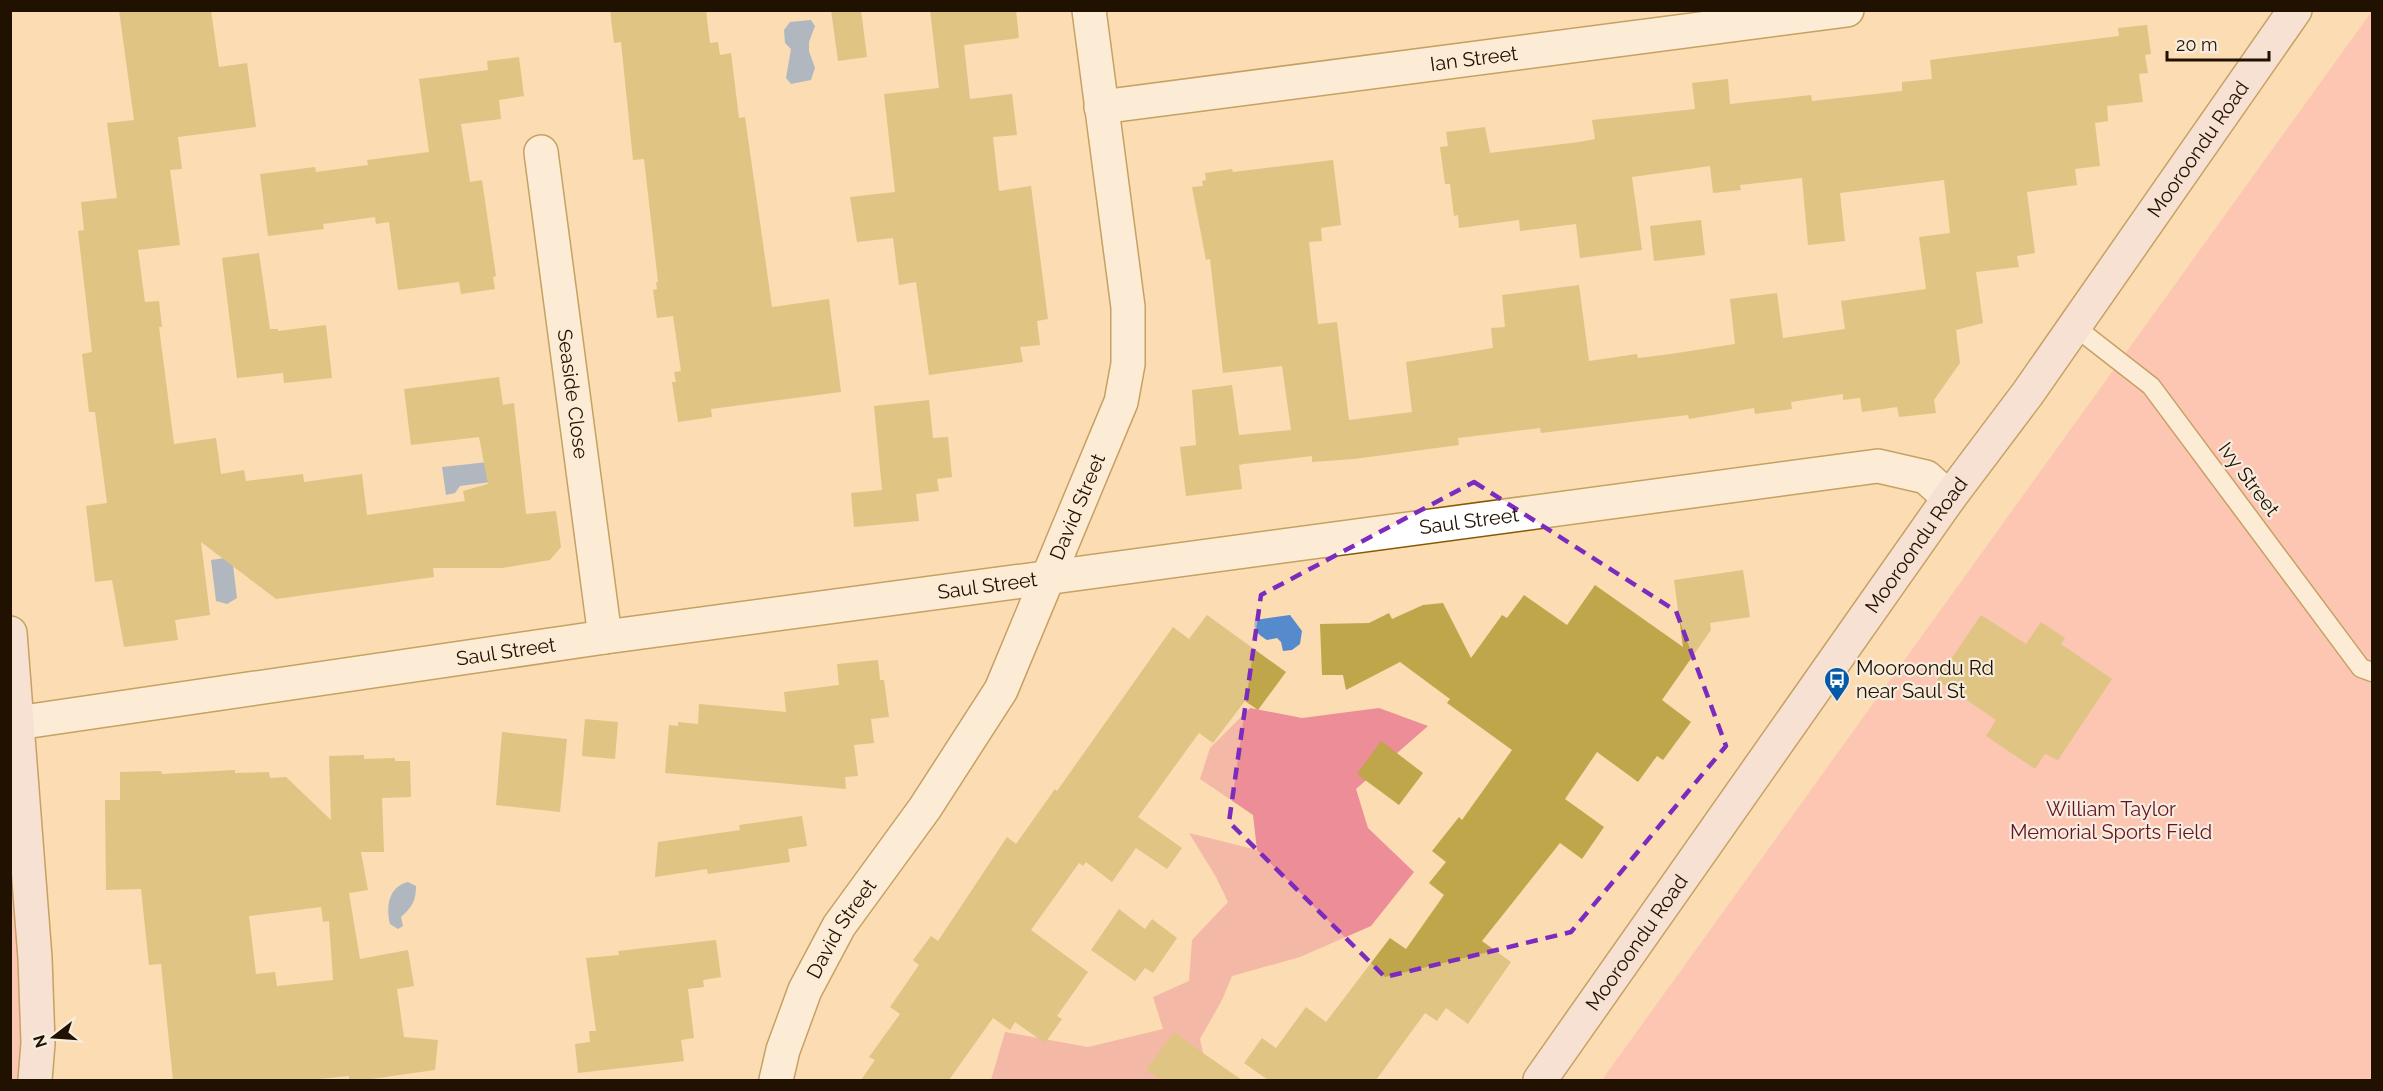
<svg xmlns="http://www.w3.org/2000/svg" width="2383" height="1091" font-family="Raleway,sans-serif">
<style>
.green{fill:#fdabb2}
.forest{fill:#ec8d97}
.water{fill:#558bcd}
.building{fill:#bfa64a;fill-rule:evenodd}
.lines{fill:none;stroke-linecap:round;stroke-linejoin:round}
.lane-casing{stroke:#875903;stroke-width:21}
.street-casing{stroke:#875903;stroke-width:36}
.secondary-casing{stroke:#875903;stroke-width:36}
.lane{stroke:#fff;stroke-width:18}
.street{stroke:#fff;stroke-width:33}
.secondary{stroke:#f2e6f8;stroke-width:33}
.marked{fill:none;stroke:#7b2cbf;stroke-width:4.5;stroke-dasharray:12 8;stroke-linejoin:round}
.labels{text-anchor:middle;stroke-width:4.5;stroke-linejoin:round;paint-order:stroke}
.street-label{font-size:20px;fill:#201100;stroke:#f7eddf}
.poi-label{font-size:20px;fill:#201100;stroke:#f7eddf;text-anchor:start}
.park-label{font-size:20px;fill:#661225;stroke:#f7eddf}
</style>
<rect width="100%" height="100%" fill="#fbdcb3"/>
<g class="green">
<polygon points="2372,11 2372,1080 1602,1080"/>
<polygon points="10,633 35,1080 11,1080"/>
</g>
<polygon class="forest" points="1250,708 1302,718 1379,708 1428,726 1356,789 1368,828 1414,872 1371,926 1300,957 1232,976 1222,1000 1200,1039 1209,1080 991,1080 1005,1032 1088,1047 1163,1029 1153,997 1189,981 1192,940 1228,902 1216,877 1189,833 1257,850 1253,815 1200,779 1210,748"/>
<g class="water">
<polygon points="811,20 815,26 809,42 809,51 815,68 811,80 791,84 786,78 791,49 785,43 784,30 790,22"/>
<polygon points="488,462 491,482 460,486 455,493 446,495 442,467"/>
<polygon points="232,557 237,598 227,604 216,601 211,560"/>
<path d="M1290,615L1302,631L1300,644L1292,650L1283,651L1281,642L1277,638L1267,640C1259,635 1252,630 1255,620Z"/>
<path d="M408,882L416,886C416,901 412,907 401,917L403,926L398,929L390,924C386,907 388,887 408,882Z"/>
</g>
<g class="building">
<polygon points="119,10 211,10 219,67 247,63 256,127 178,137 182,169 170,170 180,245 138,250 145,302 159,301 162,327 159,327 174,444 216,438 221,474 244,470 246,481 303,474 304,482 362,474 367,515 465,501 463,491 488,484 479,437 411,445 404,389 499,377 503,405 514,403 526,514 556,511 561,547 550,560 502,568 433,568 434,577 276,599 201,542 210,615 175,620 178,640 124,647 112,580 95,582 86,506 107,503 95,412 89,412 82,354 92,352 78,231 84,230 81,202 117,198 107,123 134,120"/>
<polygon points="610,10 706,10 710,43 718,42 720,55 731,53 739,118 745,117 772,307 829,299 841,392 711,409 712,417 678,422 672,382 676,382 674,372 681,371 673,316 657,318 653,290 657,289 656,282 658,282 644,159 633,160 621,42 614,43"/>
<polygon points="831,10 861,10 867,57 838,61"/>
<polygon points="930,10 1016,10 1019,38 964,45 970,99 1012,94 1017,135 993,137 999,191 1031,186 1048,319 1037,321 1040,345 1020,347 1023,362 929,375 916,282 899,285 893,238 857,242 850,197 895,192 884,94 939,88"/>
<polygon points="2147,25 2151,54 2145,55 2148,73 2139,74 2143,102 2107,106 2108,121 2095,123 2100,166 2075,169 2077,185 2027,192 2035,253 2017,256 2019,267 1976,272 1983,323 1956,330 1960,363 1934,400 1936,413 1899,417 1897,407 1862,412 1860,398 1843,400 1843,394 1791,402 1792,409 1755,414 1754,408 1689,419 1688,415 1541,433 1540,428 1458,438 1459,445 1354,459 1312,462 1312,456 1244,464 1239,465 1242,489 1186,496 1180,447 1196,445 1192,390 1232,385 1239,435 1291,430 1282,366 1223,373 1210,259 1206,260 1192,187 1203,186 1202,181 1206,180 1205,173 1232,169 1233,172 1333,160 1341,225 1321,228 1322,241 1309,242 1318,324 1337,322 1349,420 1412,412 1406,362 1493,348 1491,328 1505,327 1502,295 1579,285 1589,361 1637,354 1638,358 1671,354 1735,344 1730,299 1777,293 1783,338 1845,329 1841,301 1926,289 1919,237 1950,233 1944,180 1840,193 1845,241 1808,245 1802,178 1740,185 1741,190 1713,193 1710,166 1632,177 1642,250 1580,258 1576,224 1520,231 1519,220 1459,228 1458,215 1454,216 1450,184 1445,184 1440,147 1448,146 1446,132 1485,127 1490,153 1579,142 1595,139 1592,120 1695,109 1692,83 1728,79 1730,104 1811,95 1812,101 1902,91 1902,82 1932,79 1930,60 2119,36 2118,28"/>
<polygon points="519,57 524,96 499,100 501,119 461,124 470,182 482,180 496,276 493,277 495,289 461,294 459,282 398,290 389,222 376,224 375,217 323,224 324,229 268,236 260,174 315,167 316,172 368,165 367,160 429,152 419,79 488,70 487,61"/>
<polygon points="1701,220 1705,255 1654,261 1650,226"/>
<polygon points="259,253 270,329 278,329 278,331 326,325 332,378 284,383 283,373 237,378 222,258"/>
<polygon points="929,400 933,438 948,437 952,477 937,479 939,491 916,494 919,521 854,527 851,493 882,490 874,406"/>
<polygon points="1743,570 1750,617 1710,623 1711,630 1662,700 1691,722 1663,760 1657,756 1638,782 1597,752 1565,799 1604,827 1582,859 1560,843 1482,941 1511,962 1468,1024 1446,1008 1437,1021 1425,1013 1376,1080 1268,1080 1244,1063 1262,1038 1276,1048 1306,1007 1326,1022 1390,938 1406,949 1444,895 1429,883 1446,862 1432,851 1459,817 1462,820 1512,750 1447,703 1450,699 1400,662 1346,690 1343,675 1322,675 1320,624 1369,623 1389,613 1392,619 1423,605 1443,603 1471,658 1502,615 1507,618 1524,595 1567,625 1595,585 1683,647 1674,580"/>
<polygon points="1207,615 1286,672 1258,710 1245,701 1213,743 1199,733 1138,817 1182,848 1167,869 1136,848 1112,882 1086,862 1083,866 1079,863 1031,930 1088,972 1057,1016 1062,1019 1045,1043 1015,1022 1010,1030 993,1018 949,1080 861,1080 875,1060 869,1057 900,1014 890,1007 919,965 913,960 931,936 938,941 1007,837 1016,844 1055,789 1057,791 1173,627 1189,639"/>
<polygon points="1981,615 2026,644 2041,622 2065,638 2061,644 2112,679 2058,760 2045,754 2035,769 1986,736 1996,720 1937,680"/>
<polygon points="878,660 880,680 884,680 889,717 871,719 874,743 854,745 858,776 845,777 846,789 665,773 669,725 678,726 678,722 698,724 699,704 786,712 784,692 839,685 837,664"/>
<polygon points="585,719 618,722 615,759 582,756"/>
<polygon points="502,732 567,739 560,812 496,805"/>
<polygon points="1381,741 1423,773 1399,805 1357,774"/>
<path d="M364,755V759L395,758V761H410L411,797L382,798L384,852H361L368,890L349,893L360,959L408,950L414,986L397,989L404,1037L438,1040L435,1070L364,1080H349V1076L309,1080H173L161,964L149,965L141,889L106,890L105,800H120V772L161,771L162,774L235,770V773L269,772L270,778L286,777L331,820L329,756ZM321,907L323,922L329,921L333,980L277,986L275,972L256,974L249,916Z"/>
<polygon points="802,816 807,846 788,849 790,862 708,874 707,869 655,877 658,842 740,830 739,825"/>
<polygon points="1119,909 1145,929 1152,919 1177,938 1153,973 1145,968 1135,981 1091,950"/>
<polygon points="716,940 721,977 703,980 704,987 688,989 694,1038 681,1040 684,1061 578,1073 575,1044 590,1042 589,1031 596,1031 586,958 619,955 618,951"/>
<polygon points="1174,1032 1200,1051 1242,1080 1161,1080 1146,1070"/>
</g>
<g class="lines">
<defs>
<polyline id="lane" points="2074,326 2151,386 2361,668 2372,672"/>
<g id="street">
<path id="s1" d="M1101,107L1847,10"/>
<path id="s2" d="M541,152L605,637"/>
<path id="s3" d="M17,723L605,637L1878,466L1926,477L1949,498"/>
<path id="s4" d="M776,1080L783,1050L805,990L839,926L925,808L1001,690L1121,402L1128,364V307L1089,10"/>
</g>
<g id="secondary">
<polyline points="10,633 35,958 38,1043 35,1080"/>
<path id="s5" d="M1540,1080L1949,498L2028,393L2295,10"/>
</g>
</defs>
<use href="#lane" class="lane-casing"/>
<use href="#street" class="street-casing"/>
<use href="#secondary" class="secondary-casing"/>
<use href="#lane" class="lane"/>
<use href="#street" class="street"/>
<use href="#secondary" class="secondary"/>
</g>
<path d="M0 0H2383V1091H0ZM1474,482L1676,611L1726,746L1571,932L1385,977L1229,822L1261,595Z" fill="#fbdcb3" fill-opacity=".55" fill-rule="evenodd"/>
<path class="marked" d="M1474,482L1676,611L1726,746L1571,932L1385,977L1229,822L1261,595Z"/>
<defs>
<symbol id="bus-pin" viewBox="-11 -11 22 30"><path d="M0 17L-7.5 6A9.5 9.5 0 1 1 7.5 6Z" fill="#0559a7" stroke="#f7eddf"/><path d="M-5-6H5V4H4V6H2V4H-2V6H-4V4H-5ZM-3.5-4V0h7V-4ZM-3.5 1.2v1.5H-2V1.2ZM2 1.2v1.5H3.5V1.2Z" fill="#fff"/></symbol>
</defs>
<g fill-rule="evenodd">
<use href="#bus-pin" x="1822" y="665" width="30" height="40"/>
</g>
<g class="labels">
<g class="street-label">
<text dy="7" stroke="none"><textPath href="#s1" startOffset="376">Ian Street</textPath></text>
<text dy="7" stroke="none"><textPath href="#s5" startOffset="1140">Mooroondu Road</textPath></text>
<text dy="7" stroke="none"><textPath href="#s2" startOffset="244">Seaside Close</textPath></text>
<text transform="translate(2249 479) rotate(53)" y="7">Ivy Street</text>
<text dy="7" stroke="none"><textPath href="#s4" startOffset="652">David Street</textPath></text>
<text dy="7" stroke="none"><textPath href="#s3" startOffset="1466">Saul Street</textPath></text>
<text dy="7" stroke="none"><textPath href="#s5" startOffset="654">Mooroondu Road</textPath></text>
<text dy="7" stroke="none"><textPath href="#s3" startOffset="980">Saul Street</textPath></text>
<text dy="7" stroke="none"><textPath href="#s3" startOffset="494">Saul Street</textPath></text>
<text dy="7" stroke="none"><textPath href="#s4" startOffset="166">David Street</textPath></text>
<text dy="7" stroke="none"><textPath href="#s5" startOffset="168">Mooroondu Road</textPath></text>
</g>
<g class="poi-label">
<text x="1856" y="675">Mooroondu Rd<tspan x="1856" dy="23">near Saul St</tspan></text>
</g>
<g class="park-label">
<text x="2111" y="816">William Taylor<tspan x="2111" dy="23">Memorial Sports Field</tspan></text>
</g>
</g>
<rect width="2383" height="1091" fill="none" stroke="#201100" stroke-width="24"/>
<g transform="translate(54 1037) rotate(253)" stroke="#f7eddf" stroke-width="4.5" paint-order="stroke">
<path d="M0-4.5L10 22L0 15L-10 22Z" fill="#201100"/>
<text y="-9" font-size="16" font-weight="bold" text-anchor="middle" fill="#201100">N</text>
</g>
<path d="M2167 51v9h102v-9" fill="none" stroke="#201100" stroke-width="3"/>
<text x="2176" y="51" font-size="18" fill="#201100" stroke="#f7eddf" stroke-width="4.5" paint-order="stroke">20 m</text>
</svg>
